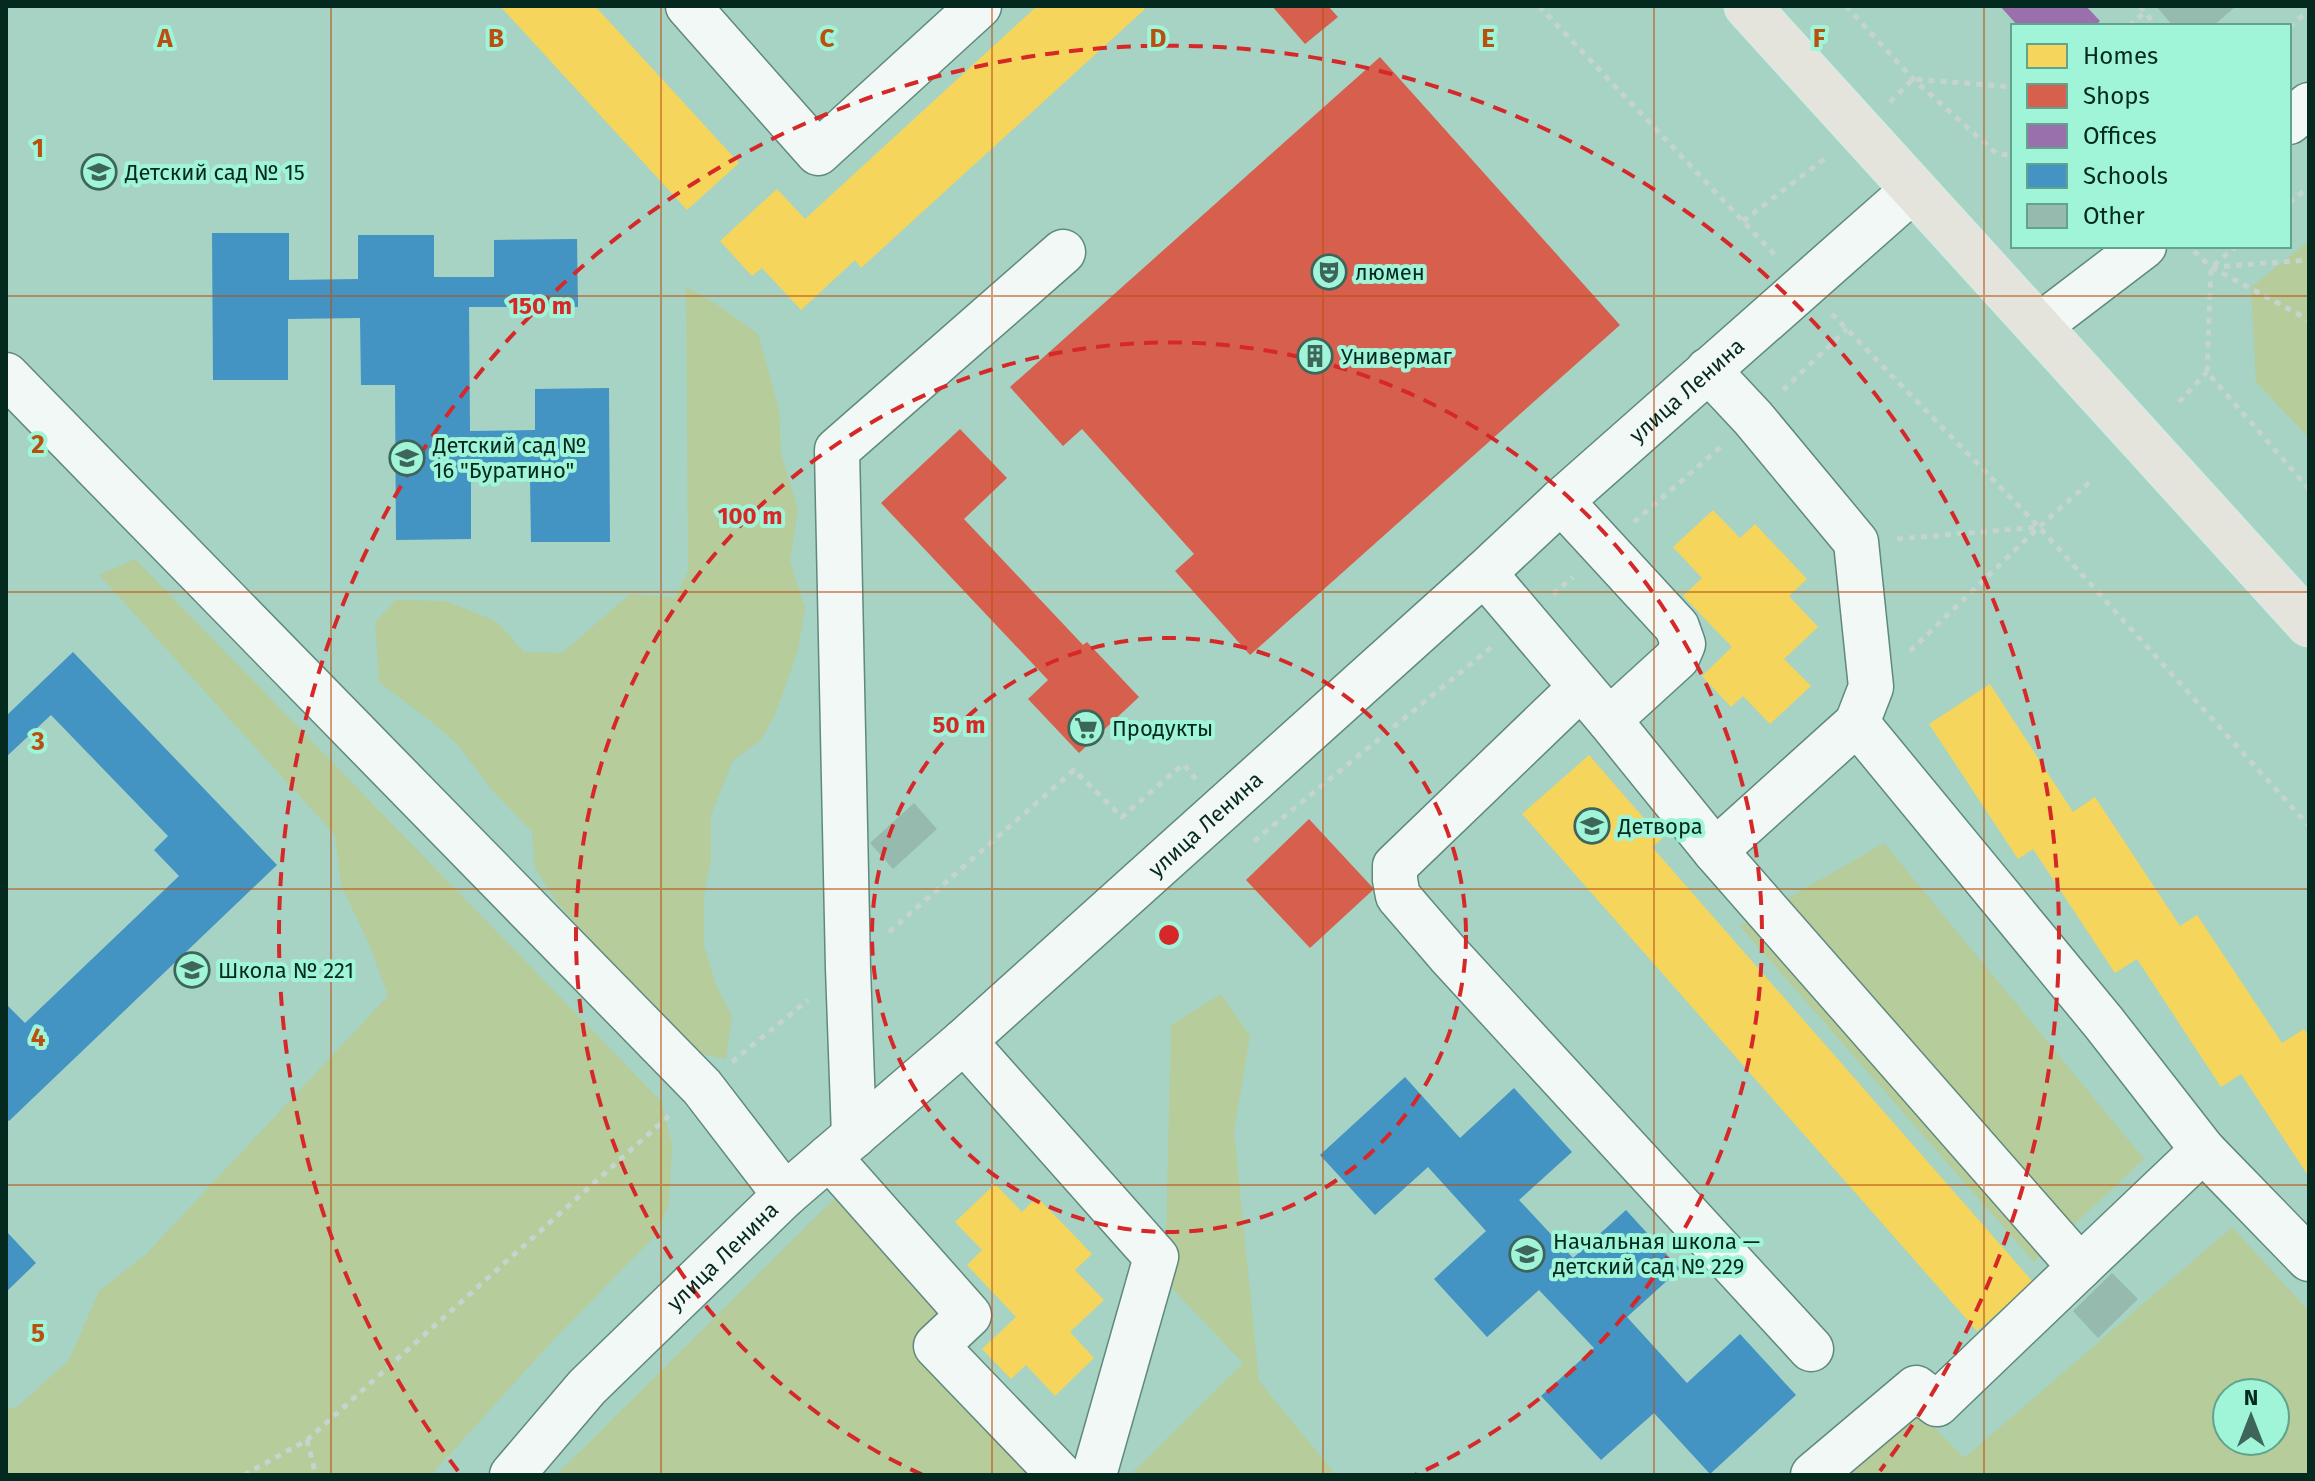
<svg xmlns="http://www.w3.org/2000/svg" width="2315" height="1481" font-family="'Fira Sans',sans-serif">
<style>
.green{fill:#b6cc9b;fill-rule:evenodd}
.homes{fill:#f6d55c}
.shops{fill:#d6604d}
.offices{fill:#9970ab}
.schools{fill:#4393c3}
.building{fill:#96bbae}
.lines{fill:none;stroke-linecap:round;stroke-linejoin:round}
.minor-casing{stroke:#60897d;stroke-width:47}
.major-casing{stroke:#d7ebe4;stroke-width:47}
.path{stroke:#c5d4ce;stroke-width:5;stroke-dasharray:6 6;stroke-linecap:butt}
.minor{stroke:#f2f8f6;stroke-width:44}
.major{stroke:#e4e4dd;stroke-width:44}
.grid{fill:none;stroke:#ba5010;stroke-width:2;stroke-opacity:0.55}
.ring{fill:none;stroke:#d62828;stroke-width:4;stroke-dasharray:14 10}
.labels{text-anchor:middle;stroke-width:8;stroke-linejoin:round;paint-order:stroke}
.poi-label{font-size:22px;fill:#042a20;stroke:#a0f4d7;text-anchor:start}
.street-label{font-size:22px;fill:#042a20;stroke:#a0f4d7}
.grid-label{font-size:26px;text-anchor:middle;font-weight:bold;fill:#ba5010;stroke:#a0f4d7;stroke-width:8;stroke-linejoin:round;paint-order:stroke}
.centre{fill:#d62828;stroke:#a0f4d7;stroke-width:4}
.ring-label{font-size:24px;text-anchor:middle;font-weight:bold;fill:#d62828;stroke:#a0f4d7;stroke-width:8;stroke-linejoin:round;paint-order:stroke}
</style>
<rect width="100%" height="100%" fill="#a6d3c4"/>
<g class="green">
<polygon points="2309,241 2309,438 2256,382 2251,287"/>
<polygon points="686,287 716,304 758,334 779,409 781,453 798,510 790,561 805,608 798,650 775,715 760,741 733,760 711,815 711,858 704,895 704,946 716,985 732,1016 726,1059 688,1051 658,1010 613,975 590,940 558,904 535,868 532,832 492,790 458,745 432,722 379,682 375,622 396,600 446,601 496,621 524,652 562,653 630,594 675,598 688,571"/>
<polygon points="135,559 661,1101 672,1144 669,1204 655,1236 555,1338 431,1475 6,1475 6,1407 16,1408 69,1360 99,1291 146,1254 388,996 369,944 341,885 335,835 99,575"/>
<polygon points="1884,843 2144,1159 2034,1262 1740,926"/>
<polygon points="1221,994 1250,1036 1234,1132 1259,1381 1336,1475 1130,1475 1243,1363 1165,1281 1171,1025"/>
<polygon points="846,1187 950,1313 919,1345 1043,1475 556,1475"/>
<path d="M2232,1227L2309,1311V1475H1833L1913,1405L1964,1458ZM2227,1393H2275V1441H2227Z"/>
</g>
<g class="homes">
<polygon points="500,6 595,6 739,163 687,210"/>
<polygon points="1037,6 1142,6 1145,9 861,268 855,260 801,310 762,268 752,276 720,241 777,189 805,219"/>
<polygon points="1713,510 1740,538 1755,524 1807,579 1789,596 1818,627 1784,659 1811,686 1770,724 1743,696 1731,707 1702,676 1732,647 1683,596 1702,578 1673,547"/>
<polygon points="1990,684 2073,812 2095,797 2180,926 2197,915 2282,1043 2304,1029 2309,1037 2309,1177 2241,1074 2221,1087 2137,959 2115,973 2033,849 2018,859 1929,724"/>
<polygon points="1589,755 1662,839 1652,847 2033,1282 1977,1331 1522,814"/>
<polygon points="995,1184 1022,1212 1037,1197 1092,1254 1075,1270 1104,1300 1070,1332 1094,1358 1055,1396 1026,1365 1011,1379 982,1349 1016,1317 967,1265 982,1250 955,1222"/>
</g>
<g class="shops">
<polygon points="1272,6 1328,6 1338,17 1305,44"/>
<polygon points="1380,57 1620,325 1250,655 1175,571 1194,554 1082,429 1063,446 1010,387"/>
<polygon points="960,429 1007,478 964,519 1083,645 1087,642 1139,697 1079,753 1028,699 1048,680 881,503"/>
<polygon points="1309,819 1374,889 1310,948 1246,880"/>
</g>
<polygon class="offices" points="2000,6 2086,6 2100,21 2095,26 2018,26"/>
<g class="schools">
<polygon points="212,233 289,233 289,280 358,279 358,235 434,235 434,277 494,277 494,240 577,239 578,307 469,307 470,431 535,430 535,389 609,388 610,542 531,542 530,479 471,479 471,539 396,540 395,385 361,385 360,318 288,319 288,380 213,380"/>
<polygon points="73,652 277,865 9,1121 6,1118 6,1004 25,1023 179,876 154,850 168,836 51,715 6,757 6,716"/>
<polygon points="1405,1077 1460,1138 1514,1088 1572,1152 1519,1200 1573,1258 1626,1210 1680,1269 1627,1317 1687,1383 1740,1334 1796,1395 1710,1474 1654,1413 1601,1460 1541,1396 1594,1348 1539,1290 1487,1337 1434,1279 1486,1231 1428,1167 1375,1215 1320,1155"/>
<polygon points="6,1231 36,1263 6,1292"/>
</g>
<g class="building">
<polygon points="2156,6 2236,6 2213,26 2173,26"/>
<polygon points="914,803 937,829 893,869 870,843"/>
<polygon points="2112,1273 2138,1299 2098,1338 2073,1311"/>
</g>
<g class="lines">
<defs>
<g id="minor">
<polyline points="688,6 818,153 979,6"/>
<polyline points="2289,122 2309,105"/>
<polyline points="2039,326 2144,246"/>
<polyline points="1708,370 1753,418 1856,542 1871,687 1857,723 2104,1023 2203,1150 2309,1259"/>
<polyline points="6,375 702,1087 785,1195"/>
<polyline points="1561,501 1677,627 1683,644 1677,658 1609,720"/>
<polyline points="1484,573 1609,720 1715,851 2080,1267 1937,1404 1916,1388 1813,1475"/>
<polyline points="1580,688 1395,866 1395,880 1398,896 1448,954 1811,1349"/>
<polyline points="1715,851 1857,723"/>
<polyline points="964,1041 1156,1257 1094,1475"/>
<polyline points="854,1136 848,968 837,450 1063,252"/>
<polyline points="829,1157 969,1315 936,1346 1060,1475"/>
<polyline points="2080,1267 2203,1150"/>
<path id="s1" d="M512,1475L587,1387L785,1195L964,1041L1484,573L1561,501L1913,190"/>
</g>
<polyline id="major" points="1747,6 2309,624"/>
</defs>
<use href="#minor" class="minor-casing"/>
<use href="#major" class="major-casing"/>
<g class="path">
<polyline points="1539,6 1776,256"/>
<polyline points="1846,6 1913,79 1996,153 2013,156"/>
<polyline points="2140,6 2156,26"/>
<polyline points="2129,26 2145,12"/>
<polyline points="2289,27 2309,10"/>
<polyline points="1890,102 1913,79 2013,87"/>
<polyline points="2289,203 2309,187"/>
<polyline points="1743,221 1828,156"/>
<polyline points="2237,246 2211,267 2207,372 2309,489"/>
<polyline points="2194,251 2211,267 2309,320"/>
<polyline points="2212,267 2309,260"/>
<polyline points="1832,314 2039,527 2309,826"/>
<polyline points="1783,390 1847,329"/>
<polyline points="2179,402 2207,372"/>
<polyline points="1634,522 1723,445"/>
<polyline points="1897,539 2039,527"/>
<polyline points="1553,594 1573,577"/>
<polyline points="1910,651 2039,527 2091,481"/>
<polyline points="1254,841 1494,645"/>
<polyline points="889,932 1074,770 1122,817 1183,764 1196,779"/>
<polyline points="732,1062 808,1000"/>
<polyline points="307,1440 316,1475"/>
<polyline points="244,1475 307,1440 672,1113"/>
</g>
<use href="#minor" class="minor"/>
<use href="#major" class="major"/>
</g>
<path class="grid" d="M331,6V1475M661,6V1475M992,6V1475M1323,6V1475M1654,6V1475M1984,6V1475M6,296H2309M6,592H2309M6,889H2309M6,1185H2309"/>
<g class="ring">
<circle cx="1169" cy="935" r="297"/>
<path d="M923 1475A593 593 0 1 1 1415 1475"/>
<path d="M458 1471A890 890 0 1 1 1880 1471"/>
</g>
<defs>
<symbol id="school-ring" viewBox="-11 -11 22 22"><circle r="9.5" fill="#a0f4d7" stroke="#3d6559" stroke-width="1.5"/><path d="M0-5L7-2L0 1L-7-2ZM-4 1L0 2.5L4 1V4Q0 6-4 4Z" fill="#3d6559"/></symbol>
<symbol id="theatre-ring" viewBox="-11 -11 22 22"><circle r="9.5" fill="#a0f4d7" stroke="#3d6559" stroke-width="1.5"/><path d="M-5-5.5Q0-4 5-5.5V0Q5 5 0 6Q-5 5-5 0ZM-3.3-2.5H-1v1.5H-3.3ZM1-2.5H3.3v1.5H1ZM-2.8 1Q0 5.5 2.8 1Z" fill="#3d6559"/></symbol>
<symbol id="building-ring" viewBox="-11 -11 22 22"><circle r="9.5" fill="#a0f4d7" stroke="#3d6559" stroke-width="1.5"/><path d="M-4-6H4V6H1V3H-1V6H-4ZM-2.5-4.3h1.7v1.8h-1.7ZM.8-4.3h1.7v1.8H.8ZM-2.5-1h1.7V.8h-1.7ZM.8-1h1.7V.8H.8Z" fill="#3d6559"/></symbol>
<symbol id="supermarket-ring" viewBox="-11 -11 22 22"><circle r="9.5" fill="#a0f4d7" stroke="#3d6559" stroke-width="1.5"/><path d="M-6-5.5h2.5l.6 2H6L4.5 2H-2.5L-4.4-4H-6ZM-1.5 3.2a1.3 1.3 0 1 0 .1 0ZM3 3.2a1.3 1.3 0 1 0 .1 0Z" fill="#3d6559"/></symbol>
</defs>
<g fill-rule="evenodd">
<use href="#school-ring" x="79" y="152" width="40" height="40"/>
<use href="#theatre-ring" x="1309" y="252" width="40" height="40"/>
<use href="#building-ring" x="1295" y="336" width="40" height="40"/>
<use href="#school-ring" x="387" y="438" width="40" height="40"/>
<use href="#supermarket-ring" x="1066" y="708" width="40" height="40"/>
<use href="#school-ring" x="1572" y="806" width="40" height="40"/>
<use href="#school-ring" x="172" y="950" width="40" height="40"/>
<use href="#school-ring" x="1507" y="1234" width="40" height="40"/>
</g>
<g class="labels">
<g class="poi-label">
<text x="125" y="180">Детский сад № 15</text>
<text x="1355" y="280">люмен</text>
<text x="1341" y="364">Универмаг</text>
<text x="433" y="453">Детский сад №<tspan x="433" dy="25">16 "Буратино"</tspan></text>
<text x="1112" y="736">Продукты</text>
<text x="1618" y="834">Детвора</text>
<text x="218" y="978">Школа № 221</text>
<text x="1553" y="1249">Начальная школа —<tspan x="1553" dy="25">детский сад № 229</tspan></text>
</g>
<g class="street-label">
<text dy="8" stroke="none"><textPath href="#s1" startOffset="1600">улица Ленина</textPath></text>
<text dy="8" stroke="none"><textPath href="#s1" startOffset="952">улица Ленина</textPath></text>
<text dy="8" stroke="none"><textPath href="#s1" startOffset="304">улица Ленина</textPath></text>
</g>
</g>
<g class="grid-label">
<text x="165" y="47">A</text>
<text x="496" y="47">B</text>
<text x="827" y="47">C</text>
<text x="1158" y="47">D</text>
<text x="1488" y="47">E</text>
<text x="1819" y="47">F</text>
<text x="38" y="157">1</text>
<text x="38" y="453">2</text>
<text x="38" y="750">3</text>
<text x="38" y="1046">4</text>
<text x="38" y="1342">5</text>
</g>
<circle cx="1169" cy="935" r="12" class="centre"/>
<g class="ring-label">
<text x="540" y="314">150 m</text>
<text x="750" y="524">100 m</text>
<text x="959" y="733">50 m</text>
</g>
<rect width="2315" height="1481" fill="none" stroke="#042a20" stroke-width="16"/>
<rect x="2011" y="24" width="280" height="224" fill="#a0f4d7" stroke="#62a38e" stroke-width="2"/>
<rect x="2027" y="44" width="40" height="24" fill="#f6d55c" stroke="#62a38e" stroke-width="2"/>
<text x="2083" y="64" font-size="24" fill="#042a20">Homes</text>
<rect x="2027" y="84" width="40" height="24" fill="#d6604d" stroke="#62a38e" stroke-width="2"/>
<text x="2083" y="104" font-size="24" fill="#042a20">Shops</text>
<rect x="2027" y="124" width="40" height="24" fill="#9970ab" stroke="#62a38e" stroke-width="2"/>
<text x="2083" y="144" font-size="24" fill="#042a20">Offices</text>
<rect x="2027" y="164" width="40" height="24" fill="#4393c3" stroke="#62a38e" stroke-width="2"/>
<text x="2083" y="184" font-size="24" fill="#042a20">Schools</text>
<rect x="2027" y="204" width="40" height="24" fill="#96bbae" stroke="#62a38e" stroke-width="2"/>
<text x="2083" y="224" font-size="24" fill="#042a20">Other</text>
<g transform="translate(2251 1417)"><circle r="38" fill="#a0f4d7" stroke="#62a38e" stroke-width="2"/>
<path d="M0-6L14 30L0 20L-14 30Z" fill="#3d6559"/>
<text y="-12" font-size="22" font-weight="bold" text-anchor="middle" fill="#042a20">N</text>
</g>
</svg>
